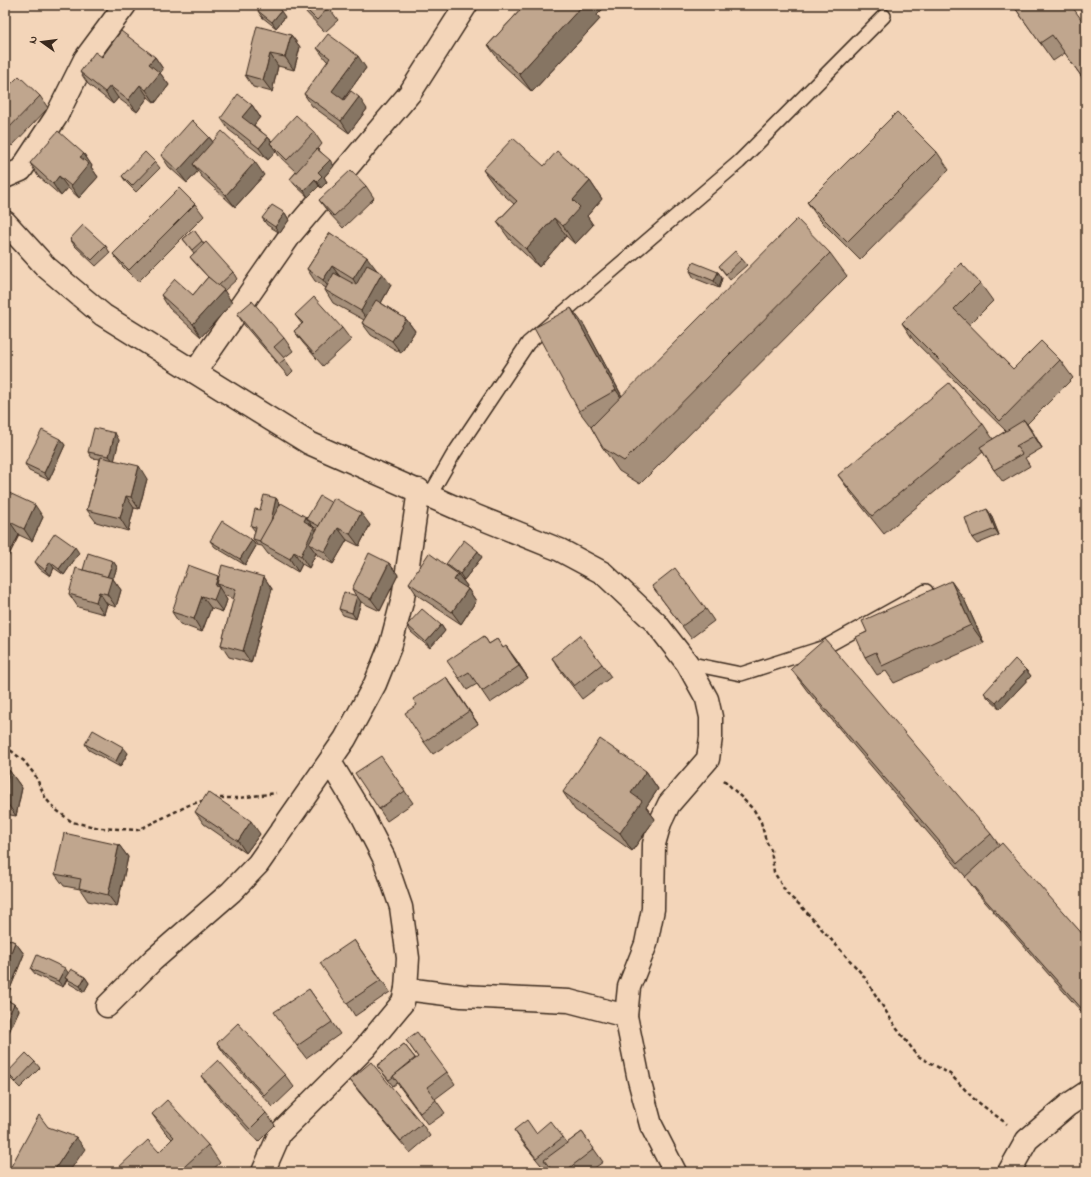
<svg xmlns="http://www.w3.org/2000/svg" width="1091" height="1177" font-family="'Indie Flower',sans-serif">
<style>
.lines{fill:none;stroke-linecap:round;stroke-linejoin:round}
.service-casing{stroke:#3b2a1e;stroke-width:16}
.minor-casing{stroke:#3b2a1e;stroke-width:25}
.path{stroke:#3b2a1e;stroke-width:2.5;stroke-dasharray:4 3;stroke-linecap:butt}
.service{stroke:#f3d5b9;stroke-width:13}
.minor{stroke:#f3d5b9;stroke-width:22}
.wall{fill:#a58f7a;stroke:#3b2a1e;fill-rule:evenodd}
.shaded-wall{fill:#867463;stroke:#3b2a1e}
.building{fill:#c0a68e;stroke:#3b2a1e}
</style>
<rect width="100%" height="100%" fill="#f3d5b9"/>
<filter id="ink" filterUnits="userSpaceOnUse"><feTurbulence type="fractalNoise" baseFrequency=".025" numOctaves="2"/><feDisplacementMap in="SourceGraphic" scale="8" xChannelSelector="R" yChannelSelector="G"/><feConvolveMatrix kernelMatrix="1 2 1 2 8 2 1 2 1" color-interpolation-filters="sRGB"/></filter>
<g filter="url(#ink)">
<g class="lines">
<defs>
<g id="service">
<polyline points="430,495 453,455 528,343 739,162 884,16"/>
<polyline points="687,663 741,674 825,647 926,591"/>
</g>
<g id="minor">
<polyline points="5,177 21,170 56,117 85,59 125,5"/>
<polyline points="5,222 46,267 103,315 309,443 461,510 560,550 603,573 656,623 687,663 707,699 711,717 711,737 708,759 669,804 660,823 654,844 653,909 646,944 629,987 626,1016 639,1080 651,1125 675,1172"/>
<polyline points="195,372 291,234 410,93 466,5"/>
<polyline points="406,989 462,996 569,1001 626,1016"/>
<polyline points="107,1006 153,960 231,892 258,864 345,739 375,684 391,644 403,598 419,490"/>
<polyline points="263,1172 280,1133 365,1048 403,1002 406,989 408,958 401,907 384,858 362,815 330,762"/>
<polyline points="1009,1172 1027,1140 1068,1105 1086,1093"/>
</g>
</defs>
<use href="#service" class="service-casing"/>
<use href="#minor" class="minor-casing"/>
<g class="path">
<polyline points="5,636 5,642"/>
<polyline points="5,746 24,761 35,775 46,799 55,809 72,822 100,828 138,830 189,805 205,800"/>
<polyline points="724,780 754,810 761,822 766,841 771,850 774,872 787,894 800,905 863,975 897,1029 918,1056 950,1074 974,1099 1007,1124"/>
<polyline points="213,798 239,798 276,793"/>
</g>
<use href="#service" class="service"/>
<use href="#minor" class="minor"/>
</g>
<g class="wall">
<polygon points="262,5 277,5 275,6 285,17 276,28 262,17 258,11"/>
<polygon points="300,5 327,5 338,20 325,32 303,9"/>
<polygon points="525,5 607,5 597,15 600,19 532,92 501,63 488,45"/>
<polygon points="1013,5 1086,26 1086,83 1065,53 1053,61"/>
<polygon points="291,35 300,47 294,70 278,66 272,92 253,87 245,75"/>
<polygon points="317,48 366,68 343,100 367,109 349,133 312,106 304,94 328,62 326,60"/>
<polygon points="102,57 155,57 163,69 160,73 169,85 155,103 148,97 137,112 118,98 113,104 88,84 80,72"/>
<polygon points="5,90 40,96 48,108 12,146 5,140"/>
<polygon points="252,105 260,117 254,125 272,141 314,132 322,144 318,149 334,166 324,177 327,182 321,188 319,186 308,197 295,185 290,179 296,172 279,156 276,151 268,160 229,130 221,118"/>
<polygon points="209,137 213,142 264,175 235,207 201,176 198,171 187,183 169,167 161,155"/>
<polygon points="937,152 949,170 860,260 820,220 807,202"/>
<polygon points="84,154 92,166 91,167 98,177 79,198 68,188 61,196 38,176 30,163"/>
<polygon points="155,162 160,168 136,192 126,182 122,176"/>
<polygon points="544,166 590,181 602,199 587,216 593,225 575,244 566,236 539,267 510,240 497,222 514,204 496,188 483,170"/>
<polygon points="366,186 374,198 343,228 328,212 319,200"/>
<polygon points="195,204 204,216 138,282 122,266 113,254"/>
<polygon points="285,213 289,220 280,233 267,225 262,218"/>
<polygon points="194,230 204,244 233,272 237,279 224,291 232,303 201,337 169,308 161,295 193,295 208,277 195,263 190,257 194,253 183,239"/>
<polygon points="330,233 376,269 391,285 381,303 406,319 415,331 401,353 371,335 362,323 364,320 333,303 325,290 326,288 315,281 307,269"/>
<polygon points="70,239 106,246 110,253 96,266 74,245"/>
<polygon points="830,253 847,276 640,484 619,471 603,448 591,427 579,411 584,325 622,396"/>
<polygon points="742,259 747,265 730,280 719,266"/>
<polygon points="690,271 718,272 722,278 719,288 694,278"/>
<polygon points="980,283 993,301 969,325 1013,369 1060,360 1073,378 1027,424 1042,448 1025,458 1030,466 1003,482 994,470 983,452 884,534 851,493 838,475 983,424 993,439 1006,431 914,341 902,323"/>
<polygon points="237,314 284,338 293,351 284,358 293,371 288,376 245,326"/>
<polygon points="295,315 342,328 351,340 323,366 303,343 294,331 302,324"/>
<polygon points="60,439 65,445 49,480 29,471 25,464"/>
<polygon points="119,440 114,460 147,479 139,509 134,508 128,531 96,522 87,510 100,459 92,458 88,452"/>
<polygon points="5,491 43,517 32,541 19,535 8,557 5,556"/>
<path d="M276,498L280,504L307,518L370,525L359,546L347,540L333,564L318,556L316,553L309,568L302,564L298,572L268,554L262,546L257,545L253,539L255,531L251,526L260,510ZM312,526L317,529L316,531L313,527Z"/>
<polygon points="987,509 991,515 999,535 977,544 972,538"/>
<polygon points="252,540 256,546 245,565 215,547 210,541"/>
<polygon points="79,553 64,575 54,568 50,576 40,569 35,562"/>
<polygon points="482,557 464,580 462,579 467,586 466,588 468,589 476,601 461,624 417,595 409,583 447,566 446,564"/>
<polygon points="113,561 117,567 113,579 121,590 116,607 107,604 104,614 78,607 69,594 83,570"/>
<polygon points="389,563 398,575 380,611 361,602 356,619 343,615 339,609 356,596 352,589"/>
<polygon points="218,576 219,577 264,577 272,589 251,663 229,657 221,645 234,599 226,596 225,595 224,595 227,600 223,612 211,608 202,632 180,624 172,612"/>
<polygon points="652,586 706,609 714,621 691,638"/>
<polygon points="964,599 984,643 894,683 886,671 877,675 865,657"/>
<polygon points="407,625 441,625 445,631 430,648 411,632"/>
<polygon points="484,636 489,644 497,639 503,648 515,658 528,678 490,703 477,684 467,690 459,678"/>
<polygon points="552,658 602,664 611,677 582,699 560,670"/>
<polygon points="791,669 991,834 999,845 1086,938 1086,1017 978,894 965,876 808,692"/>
<polygon points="1026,670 1031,676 1000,709 989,699 984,693"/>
<polygon points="446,677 478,724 433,754 424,742"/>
<polygon points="85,744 128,753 120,767 89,750"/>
<polygon points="389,768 413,803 387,821 379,809"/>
<polygon points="5,770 9,770 22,788 16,816 5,814"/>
<polygon points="646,771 658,789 646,807 655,819 632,851 575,810 563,792"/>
<polygon points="195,812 260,834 246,853 204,824"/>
<polygon points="119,845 128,857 117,907 88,901 80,889 64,886 55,874"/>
<polygon points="5,938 15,942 24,954 8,994 5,993"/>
<polygon points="354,940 390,992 355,1016 347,1003"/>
<polygon points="31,969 68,973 85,977 89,983 84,992 70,984 67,979 63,987 36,975"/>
<polygon points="309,989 340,1034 306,1058 297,1046"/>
<polygon points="5,999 14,1004 19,1010 9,1032 5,1030"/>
<polygon points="406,1040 447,1072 455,1084 435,1099 445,1113 428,1125 397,1083 393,1086 377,1066 404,1044 416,1059 418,1057"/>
<polygon points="217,1043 285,1075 294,1087 273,1107 226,1056"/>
<polygon points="35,1062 40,1068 20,1088 11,1079 7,1073"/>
<polygon points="201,1076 266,1113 275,1125 258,1142 210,1088"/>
<polygon points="350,1080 422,1124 430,1136 410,1153 359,1092"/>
<polygon points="152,1114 208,1145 220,1163 210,1172 119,1172 117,1169 159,1152 172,1139 165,1132"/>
<polygon points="514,1130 536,1133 563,1137 567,1143 582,1132 603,1162 589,1172 553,1172 549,1167 545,1170 523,1143"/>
</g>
<g class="shaded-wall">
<polygon points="583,5 607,5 597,15 600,19 532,92 519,74"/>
<polygon points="281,11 285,17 276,28 272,22"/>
<polygon points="291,35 300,47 294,70 285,57"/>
<polygon points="270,54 278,66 272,92 263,80"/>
<polygon points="358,56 366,68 340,104 332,91"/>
<polygon points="155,57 163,69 160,73 169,85 155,103 146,90 149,64"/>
<polygon points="140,85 148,97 137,112 128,100"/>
<polygon points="110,86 118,98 113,104 105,92"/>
<polygon points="359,97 367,109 349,133 341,121"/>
<polygon points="252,105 260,117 251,129 242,117"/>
<polygon points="209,137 218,149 193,164 198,171 187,183 178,171"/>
<polygon points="268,137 277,149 270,143 276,151 268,160 259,148"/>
<polygon points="84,154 92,166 91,167 98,177 79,198 71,186 80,157"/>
<polygon points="330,160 334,166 324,177 327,182 321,188 317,181 318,172"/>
<polygon points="255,162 264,175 235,207 226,195"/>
<polygon points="59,176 68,188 61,196 53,184"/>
<polygon points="315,179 319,186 308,197 304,191"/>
<polygon points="590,181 602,199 587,216 593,225 575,244 563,226 573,200"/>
<polygon points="285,213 289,220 280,233 275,227"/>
<polygon points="554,218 566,236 539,267 526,249"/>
<polygon points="367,257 376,269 361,292 353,279"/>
<polygon points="332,266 341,278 332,292 323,280"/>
<polygon points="718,272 722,278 719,288 714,281"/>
<polygon points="382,273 391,285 370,323 361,311"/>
<polygon points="224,290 232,303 201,337 193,324"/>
<polygon points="571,308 584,325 628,408 616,390"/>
<polygon points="406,319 415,331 401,353 392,341"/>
<polygon points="1024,420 1033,432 1042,448 1034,436"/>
<polygon points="115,433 119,440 114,462 109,456"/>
<polygon points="60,439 65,445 49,480 44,473"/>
<polygon points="139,466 147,479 139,509 131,497"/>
<polygon points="126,496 134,508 128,531 120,518"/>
<polygon points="276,498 280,505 266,542"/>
<polygon points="35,505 43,517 32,541 24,529"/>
<polygon points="987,509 991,515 999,535 995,529"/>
<polygon points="361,513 370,525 359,546 350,534"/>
<polygon points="306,517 322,539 309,544 316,553 309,568 301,556 304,521"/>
<polygon points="10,522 19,535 8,557 5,553 5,534"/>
<polygon points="338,528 347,540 333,564 325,552"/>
<polygon points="252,540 256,546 245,565 240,559"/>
<polygon points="75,547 79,553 64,575 59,569"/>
<polygon points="478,551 482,557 464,580 460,574"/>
<polygon points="294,552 302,564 298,572 290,559"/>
<polygon points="113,561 117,567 113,579 121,590 116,607 107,594 106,580"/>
<polygon points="50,562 54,568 50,576 45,570"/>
<polygon points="389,563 398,575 380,611 371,599"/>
<polygon points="458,574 467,586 463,592 454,580"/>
<polygon points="218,576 226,586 217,584 227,600 223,612 214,600 215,586"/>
<polygon points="264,577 272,589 251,663 243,651"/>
<polygon points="951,581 964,599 984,643 971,625"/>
<polygon points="468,589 476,601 461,624 452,612"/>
<polygon points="99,592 107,604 104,614 96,602"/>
<polygon points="202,596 211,608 202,632 194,619"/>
<polygon points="357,596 361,602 356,619 352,613"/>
<polygon points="441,625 445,631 430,648 426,642"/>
<polygon points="506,646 515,658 528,678 519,666"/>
<polygon points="1026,670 1031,676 1000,709 996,703"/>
<polygon points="446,677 455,689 478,724 469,711"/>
<polygon points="123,747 128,753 120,767 116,761"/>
<polygon points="9,770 22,788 16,816 5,800 5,792"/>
<polygon points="646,771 658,789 646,807 655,819 632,851 620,833 631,793"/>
<polygon points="251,821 260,834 246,853 238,841"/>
<polygon points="119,845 128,857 117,907 108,895"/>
<polygon points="15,942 24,954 8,994 5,989 5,968"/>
<polygon points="65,968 69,974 65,978 67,979 63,987 58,981"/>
<polygon points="85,977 89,983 84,992 80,986"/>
<polygon points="14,1004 19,1010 9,1032 5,1027 5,1024"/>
<polygon points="76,1137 85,1149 69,1172 53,1172"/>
</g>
<g class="building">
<polygon points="262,5 274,5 281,11 272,22 258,11"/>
<polygon points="302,5 327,5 329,7 317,20"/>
<polygon points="525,5 583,5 519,74 488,45"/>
<polygon points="1013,5 1071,5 1086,26 1086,78 1084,80 1052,35 1040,43"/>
<polygon points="257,26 291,35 285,57 270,54 263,80 245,75"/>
<polygon points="121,31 155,57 149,64 160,73 146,90 140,85 128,100 110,86 105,92 80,72 95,52 102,57"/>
<polygon points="328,34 358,56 332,91 344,100 351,91 359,97 341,121 304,94 330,58 317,48"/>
<polygon points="19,76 40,96 5,132 5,90"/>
<polygon points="238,94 252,105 242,117 268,137 259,148 221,118"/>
<polygon points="897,112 937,152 847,242 807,202"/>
<polygon points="296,115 314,132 287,160 270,143"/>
<polygon points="192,120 209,137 178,171 161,155"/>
<polygon points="58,131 84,154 80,157 89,164 71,186 59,176 53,184 30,163"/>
<polygon points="222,131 255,162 226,195 193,164"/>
<polygon points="513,138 544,166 557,151 590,181 573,200 580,207 563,226 554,218 526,249 497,222 517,201 483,170"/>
<polygon points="317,149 330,160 318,172 322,176 317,181 315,179 304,191 290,179"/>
<polygon points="145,152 155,162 132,186 122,176"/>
<polygon points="351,170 366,186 334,216 319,200"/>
<polygon points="179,188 195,204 129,270 113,254"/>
<polygon points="272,205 285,213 275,227 262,218"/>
<polygon points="797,219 830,253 624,461 603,448 591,427"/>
<polygon points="83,225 106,246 92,260 70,239"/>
<polygon points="194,230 202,241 192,250 183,239"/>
<polygon points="330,233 367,257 353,279 332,266 323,280 307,269"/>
<polygon points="206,242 233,272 218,286 208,277 190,257"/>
<polygon points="735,251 742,259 726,274 719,266"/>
<polygon points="693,262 718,272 714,281 690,271"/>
<polygon points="961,263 980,283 954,309 1013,369 1041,341 1060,360 1000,421 902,323"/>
<polygon points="367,265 382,273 361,311 325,290 334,273 356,285"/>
<polygon points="208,277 224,290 193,324 161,295 175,279 193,295"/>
<polygon points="314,297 342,328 314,354 294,331 303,323 295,315"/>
<polygon points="376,300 406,319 392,341 362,323"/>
<polygon points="252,301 284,338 274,347 285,359 279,364 237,314"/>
<polygon points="571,308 616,390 579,411 534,328"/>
<polygon points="949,383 983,424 872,516 838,475"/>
<polygon points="1024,420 1034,436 1016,446 1022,454 994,470 980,447"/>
<polygon points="94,428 115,433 109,456 88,452"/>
<polygon points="42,430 60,439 44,473 25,464"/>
<polygon points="101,457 139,466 131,497 126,496 120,518 87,510"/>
<polygon points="5,491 35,505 24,529 10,522 5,534"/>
<polygon points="264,495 276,498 271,521 260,541 253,539 256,527 251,526 255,509 260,510"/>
<polygon points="320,496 332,503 319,526 308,520 307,518"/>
<polygon points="334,498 361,513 350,534 338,528 325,552 309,544"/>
<polygon points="281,503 306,517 304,521 314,527 301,556 294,552 290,559 259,542"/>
<polygon points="987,509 995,529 972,538 965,518"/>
<polygon points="222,521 252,540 240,559 210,541"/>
<polygon points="55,533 75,547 59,569 50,562 45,570 35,562"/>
<polygon points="464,540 478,551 460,574 446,564"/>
<polygon points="88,553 113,561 107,577 83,570"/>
<polygon points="369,553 389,563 371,599 352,589"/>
<polygon points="429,553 458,574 454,580 468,589 452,612 409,583"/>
<polygon points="188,565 218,576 215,586 219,587 214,600 202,596 194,619 172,612"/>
<polygon points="222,565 264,577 243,651 221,645 236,589 217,584"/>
<polygon points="76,568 112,578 107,594 99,592 96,602 69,594"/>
<polygon points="675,568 706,609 682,626 652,586"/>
<polygon points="951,581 971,625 882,666 876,652 865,657 856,637 867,632 862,621"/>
<polygon points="344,592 357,596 352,613 339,609"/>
<polygon points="422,609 441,625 426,642 407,625"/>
<polygon points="580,635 602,664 574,686 552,658"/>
<polygon points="484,636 489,644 497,639 503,648 506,646 519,666 482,691 469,672 459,678 447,661"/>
<polygon points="825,639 991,834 958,863 791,669"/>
<polygon points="1015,659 1026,670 996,703 984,693"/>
<polygon points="446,677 469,711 424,742 405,713 417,705 413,699"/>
<polygon points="93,730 123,747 116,761 85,744"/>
<polygon points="600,739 646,771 631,793 642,801 620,833 563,792"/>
<polygon points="381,756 405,791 379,809 355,773"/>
<polygon points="5,770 9,770 5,792"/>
<polygon points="208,792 251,821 238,841 195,812"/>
<polygon points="64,833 119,845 108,895 79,888 81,879 55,874"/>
<polygon points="1002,843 1086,938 1086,1008 1083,1010 965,877"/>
<polygon points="5,938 15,942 5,968"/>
<polygon points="354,940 381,980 347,1003 320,963"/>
<polygon points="37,955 65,968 58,981 31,969"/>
<polygon points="71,969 85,977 80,986 65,978"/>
<polygon points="309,989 332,1022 297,1046 274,1012"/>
<polygon points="5,999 14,1004 5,1024"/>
<polygon points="238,1023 285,1075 264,1095 217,1043"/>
<polygon points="417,1032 447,1072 427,1087 436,1100 420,1113 393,1076 418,1057 406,1040"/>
<polygon points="404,1044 415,1058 393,1076 393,1077 389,1080 377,1066"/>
<polygon points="26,1053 35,1062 16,1082 7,1073"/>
<polygon points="218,1060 266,1113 250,1129 201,1076"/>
<polygon points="371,1062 422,1124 401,1141 350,1080"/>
<polygon points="167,1100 208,1145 185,1166 191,1172 119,1172 117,1169 148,1140 159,1152 174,1137 152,1114"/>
<polygon points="39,1115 48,1127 76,1137 53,1172 8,1172"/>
<polygon points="527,1120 536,1133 550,1121 563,1137 536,1158 514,1130"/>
<polygon points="582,1132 594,1149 564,1172 553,1172 544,1160"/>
</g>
</g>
<rect width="1091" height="1177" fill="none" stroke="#f3d5b9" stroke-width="20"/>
<rect x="10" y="10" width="1071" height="1157" fill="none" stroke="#3b2a1e" stroke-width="1.5" filter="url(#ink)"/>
<g transform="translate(42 42) rotate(284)" stroke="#f3d5b9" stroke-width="3" paint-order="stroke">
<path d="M0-3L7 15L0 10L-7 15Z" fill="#3b2a1e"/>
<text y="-6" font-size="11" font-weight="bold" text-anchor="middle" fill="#3b2a1e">N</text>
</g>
</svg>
